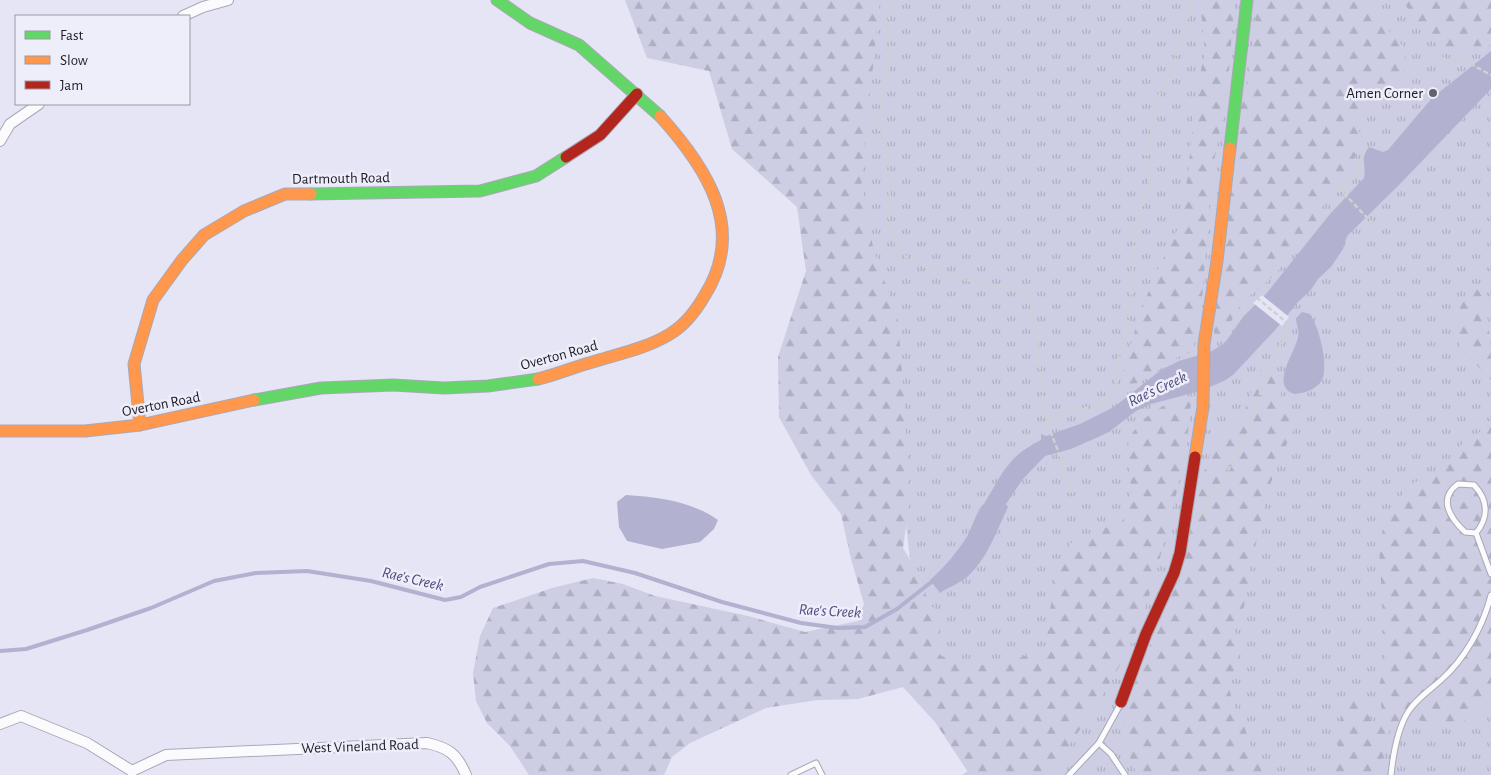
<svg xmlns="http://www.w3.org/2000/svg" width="1491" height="775" font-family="'Alegreya Sans',sans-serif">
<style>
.grass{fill:url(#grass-tufts)}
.forest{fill:url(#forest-firs)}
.water{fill:#b2b1d0}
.pier{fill:#e5e5f6}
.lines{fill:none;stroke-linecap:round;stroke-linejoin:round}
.stream{stroke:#b2b1d0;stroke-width:4}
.lane-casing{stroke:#a9a8b6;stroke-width:7}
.street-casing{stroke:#a9a8b6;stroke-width:12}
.fast-casing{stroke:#a9a8b6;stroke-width:13}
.slow-casing{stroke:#a9a8b6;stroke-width:13}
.jam-casing{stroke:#a9a8b6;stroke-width:13}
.path{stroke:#d0d0d4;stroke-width:2.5;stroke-dasharray:5 2.5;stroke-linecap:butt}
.lane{stroke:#fbfbfe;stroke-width:5}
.street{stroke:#fbfbfe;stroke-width:10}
.fast{stroke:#63d668;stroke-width:11}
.slow{stroke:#ff974d;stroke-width:11}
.jam{stroke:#b3261e;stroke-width:11}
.poi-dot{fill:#62626f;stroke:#eeeefa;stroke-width:2}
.labels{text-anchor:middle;stroke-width:5;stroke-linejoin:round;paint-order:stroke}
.poi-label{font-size:15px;fill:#1c1b26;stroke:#eeeefa;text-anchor:end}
.street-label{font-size:15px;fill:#1c1b26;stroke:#eeeefa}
.water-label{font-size:16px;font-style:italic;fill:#504b7e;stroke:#eeeefa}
</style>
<defs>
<pattern id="grass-tufts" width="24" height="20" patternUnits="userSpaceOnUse" patternTransform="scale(1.25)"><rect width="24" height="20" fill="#cdcde3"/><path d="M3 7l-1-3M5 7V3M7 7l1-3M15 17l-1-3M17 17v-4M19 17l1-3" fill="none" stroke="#afafc3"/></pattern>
<pattern id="forest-firs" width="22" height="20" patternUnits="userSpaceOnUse" patternTransform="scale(1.25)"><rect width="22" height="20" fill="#cdcde3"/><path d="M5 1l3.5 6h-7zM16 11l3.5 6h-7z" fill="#afafc3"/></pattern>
</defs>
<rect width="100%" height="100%" fill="#e5e5f6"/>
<polygon class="grass" points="741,0 1491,0 1491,775 962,775 974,767 921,658 887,353"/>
<g class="forest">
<path d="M625,0H880L861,179L873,247L898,321L905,411L909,506L903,548L920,577L929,605L938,610L937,635L940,655L962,666L1001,664L1045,649C1050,624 1052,563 1069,545C1080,534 1108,528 1122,522L1131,491L1128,438L1145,418L1172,400L1191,401C1188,451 1175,502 1162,550C1154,580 1145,612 1133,640C1110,688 1079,731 1049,775H970L935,722L903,687L858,699L817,700L766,708L690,743L672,757L664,775H529L510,746L487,723L476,701L473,673L480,636L493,608L552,588L593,578L623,584L655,596L748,616L805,632L858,621L864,604L851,559L841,514L811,475L779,417L778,357L806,271L797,207L732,149L709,71L647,58Z"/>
<polygon points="1203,0 1235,0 1227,92 1212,172 1202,299 1193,351 1176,358 1139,383 1127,384 1123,372 1136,327 1152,282 1179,226 1188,175 1196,91 1205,53 1201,10"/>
<polygon points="1256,0 1369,0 1382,17 1391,34 1404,47 1406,51 1405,63 1407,66 1400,79 1397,78 1391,82 1395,89 1392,90 1389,86 1386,86 1380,92 1382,98 1360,114 1357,125 1361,136 1361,144 1347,174 1328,185 1326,190 1324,203 1317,220 1301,245 1270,279 1243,301 1224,333 1215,338 1213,324 1242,96 1248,78 1252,47 1255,37"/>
<polygon points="1402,0 1491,0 1491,44 1483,50 1450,52 1422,30"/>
<path d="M1472,287C1491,289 1491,361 1491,380L1461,349L1458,339L1457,315L1466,293Z"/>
<polygon points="1264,364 1282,376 1281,393 1283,403 1294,420 1293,431 1279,460 1268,491 1251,565 1244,607 1233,624 1240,649 1229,689 1237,714 1244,724 1249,742 1264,775 1137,775 1128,752 1122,728 1131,692 1166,606 1180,580 1200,484 1215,440 1244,412 1256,380"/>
<polygon points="1491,422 1491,699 1461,723 1453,726 1441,725 1417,720 1392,722 1384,749 1379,775 1335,775 1342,706 1355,701 1360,702 1377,728 1381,724 1383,714 1381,705 1383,695 1379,685 1386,663 1379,547 1385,525 1398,499 1413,483 1426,478 1441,469 1448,463 1465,440 1474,437"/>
</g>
<g class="water">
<path d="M1491,51V89L1399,185L1347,236L1343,249L1331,267L1318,279L1310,291L1298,302L1276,329L1233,375L1224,381L1200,391L1151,404L1136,411L1109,432L1096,438L1071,449L1045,456L1023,479L1006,504L1008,507C996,532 988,558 967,577C959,584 948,587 940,593L930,580C945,567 958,551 968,535C972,527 978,508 984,504C1003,473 1007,457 1041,440V434L1046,436L1080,424L1114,407L1161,370L1179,361L1210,352L1222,345L1227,340L1243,317L1266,294L1330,214L1364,178C1367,163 1359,161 1369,147L1383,152L1388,150L1432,98Z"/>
<path d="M1302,312L1310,314C1319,327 1329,365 1322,380C1317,389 1303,394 1294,394C1270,385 1295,353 1298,337C1300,331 1296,324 1296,318Z"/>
<path d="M626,495C658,497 691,501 718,520L714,529L700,542L662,549L627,541L619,527L617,502Z"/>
</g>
<polygon class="pier" points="1262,295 1289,317 1282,326 1253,303"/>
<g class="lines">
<polyline class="stream" points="0,651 26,649 87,630 151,608 214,581 256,573 307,571 371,581 445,600 461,597 480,587 549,564 583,561 635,573 722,602 801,623 838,628 865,627 897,609 934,580"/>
<defs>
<g id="lane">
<path d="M1458,484L1474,485C1488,500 1489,517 1476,533L1465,532C1451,519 1437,499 1458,484Z"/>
<polyline points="1476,533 1491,574"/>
<polyline points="1099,743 1111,754 1125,775"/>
<polyline points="791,775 816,763 822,775"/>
<polyline points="1069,775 1099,743 1121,703"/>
<path d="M1391,775C1393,756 1398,728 1408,712C1416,699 1430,690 1441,680C1465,659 1483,626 1491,595"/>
</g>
<g id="street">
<polyline points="183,16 203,7 228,0"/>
<polyline points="0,141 10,124 39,104"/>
<polyline points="0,724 21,716 87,743 132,771"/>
<path d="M132,771L166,755L427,743C449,748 457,754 466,775"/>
</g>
<g id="fast">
<polyline points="497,0 530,23 579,45 660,116"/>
<polyline points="1230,148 1247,0"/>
<polyline points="311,194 480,191 536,176 566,157"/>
<polyline points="254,400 321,388 393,385 444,388 488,386 538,379"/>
</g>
<g id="slow">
<path d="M538,379C558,374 577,366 596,361C622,353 647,348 670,334C685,325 697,309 705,295C747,228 706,167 660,116"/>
<polyline points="140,425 134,364 153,300 182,260 204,235 244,211 285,194 311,194"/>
<polyline points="0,431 85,431 140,425 254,400"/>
<polyline points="1195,457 1203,407 1204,344 1217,261 1230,148"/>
</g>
<g id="jam">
<polyline points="566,157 600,135 637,94"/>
<polyline points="1121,702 1146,634 1174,573 1180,553 1195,457"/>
</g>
</defs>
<use href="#lane" class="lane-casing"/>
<use href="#street" class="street-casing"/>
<use href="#fast" class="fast-casing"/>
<use href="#slow" class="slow-casing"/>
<use href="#jam" class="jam-casing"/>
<g class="path">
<polyline points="892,0 889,18 890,56 878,127 888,156 890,180 889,229 895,243 905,256 930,269 961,279 1023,291 1028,295 1035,321 1043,401 1049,428 1061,458 1072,493"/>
<polyline points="1441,58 1467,62 1491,75"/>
<polyline points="1367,146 1361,157 1356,175 1352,180 1339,188 1373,224"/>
<polyline points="1047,418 1095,406 1106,401 1115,390 1120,346 1129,318 1135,233 1150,185 1145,161 1159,95 1175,60 1185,31 1190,0"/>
<polyline points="1200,515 1222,482 1249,431 1261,389 1288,326 1286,322 1256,297"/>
</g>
<use href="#lane" class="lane"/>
<use href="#street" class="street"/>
<use href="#fast" class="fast"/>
<use href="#slow" class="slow"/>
<use href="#jam" class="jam"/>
</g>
<circle class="poi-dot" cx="1433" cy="93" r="5"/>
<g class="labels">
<g class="poi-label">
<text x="1423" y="98">Amen Corner</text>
</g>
<g class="street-label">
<text transform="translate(341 178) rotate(-1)" y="5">Dartmouth Road</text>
<text transform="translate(559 355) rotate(-15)" y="5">Overton Road</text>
<text transform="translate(161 404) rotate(-11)" y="5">Overton Road</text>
<text transform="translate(360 746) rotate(-2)" y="5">West Vineland Road</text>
</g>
<g class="water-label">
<text transform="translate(1157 388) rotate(-25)" y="6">Rae's Creek</text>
<text transform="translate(413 578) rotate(13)" y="6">Rae's Creek</text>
<text transform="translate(830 610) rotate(3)" y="6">Rae's Creek</text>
</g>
</g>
<rect x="15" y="15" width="175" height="90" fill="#eeeefa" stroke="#9a9aa5"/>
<rect x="25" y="31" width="25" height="8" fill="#63d668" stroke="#9a9aa5"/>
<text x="60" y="40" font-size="15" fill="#1c1b26">Fast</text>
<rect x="25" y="56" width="25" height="8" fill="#ff974d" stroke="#9a9aa5"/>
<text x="60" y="65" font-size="15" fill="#1c1b26">Slow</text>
<rect x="25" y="81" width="25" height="8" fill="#b3261e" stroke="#9a9aa5"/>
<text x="60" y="90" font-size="15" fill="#1c1b26">Jam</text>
</svg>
